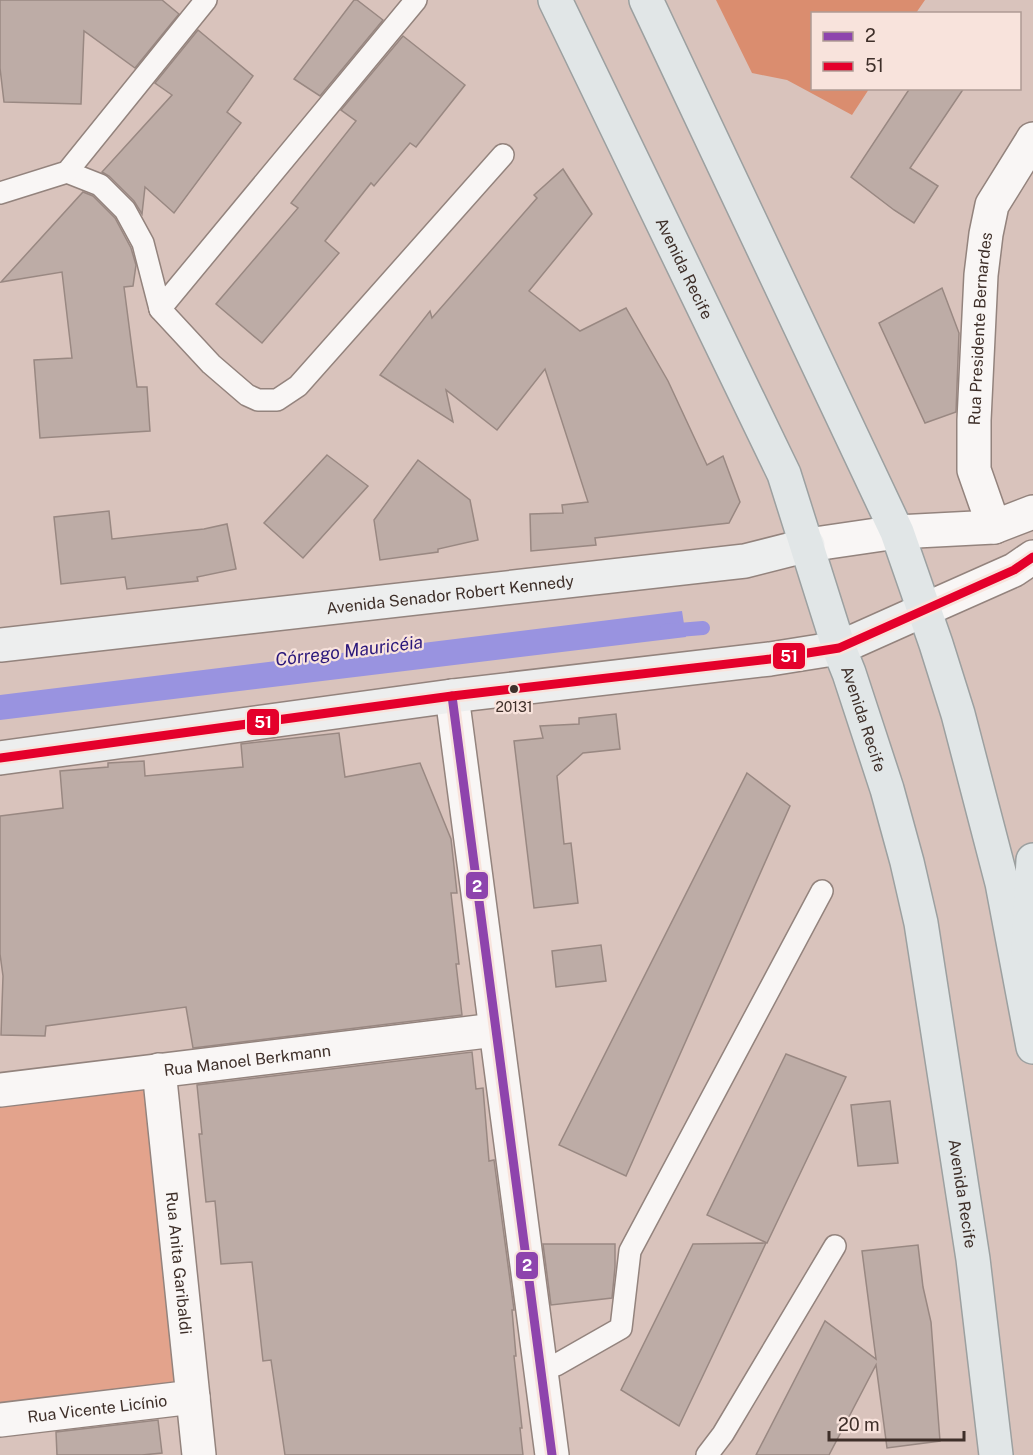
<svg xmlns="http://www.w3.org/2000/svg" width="1033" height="1455" font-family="'Public Sans',sans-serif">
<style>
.green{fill:#e3a38c}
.forest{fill:#da8d6f}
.water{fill:#9993e0}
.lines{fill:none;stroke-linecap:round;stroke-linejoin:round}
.stream{stroke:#9993e0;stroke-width:14}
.building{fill:#bdaca6;stroke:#998882;stroke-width:1.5}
.lane-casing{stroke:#93837d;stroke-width:24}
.street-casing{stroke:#93837d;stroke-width:36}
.secondary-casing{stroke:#93837d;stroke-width:36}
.primary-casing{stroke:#9ca0a0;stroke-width:36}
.lane{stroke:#f9f6f5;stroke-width:21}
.street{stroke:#f9f6f5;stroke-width:33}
.secondary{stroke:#edeeee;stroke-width:33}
.primary{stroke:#e1e6e7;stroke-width:33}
.bus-1-casing{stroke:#f8e3dc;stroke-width:14}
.bus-2-casing{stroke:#f8e3dc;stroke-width:14}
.bus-1{stroke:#8e44ad;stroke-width:9}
.bus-2{stroke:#e4002b;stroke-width:9}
.bus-dot{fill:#3e2f29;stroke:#f8e3dc;stroke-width:2}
.labels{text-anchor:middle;stroke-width:4.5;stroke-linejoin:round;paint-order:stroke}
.bus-label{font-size:14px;fill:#3e2f29;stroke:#f8e3dc}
.street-label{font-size:16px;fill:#3e2f29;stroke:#f8e3dc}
.water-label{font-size:18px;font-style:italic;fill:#2a177b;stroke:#f8e3dc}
.line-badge{stroke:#f8e3dc;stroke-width:2}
.badge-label{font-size:16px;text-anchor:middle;font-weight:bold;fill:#fff}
</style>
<rect width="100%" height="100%" fill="#d9c3bc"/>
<polygon class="green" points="143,1086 177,1385 0,1404 0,1101"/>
<polygon class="forest" points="716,0 925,0 916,13 812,14 812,88 869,89 852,115 787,80 752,73"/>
<polygon class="water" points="682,611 686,637 0,720 0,695"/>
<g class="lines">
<polyline class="stream" points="666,631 703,628"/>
</g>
<g class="building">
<polygon points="0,0 162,0 179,14 135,68 84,31 81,104 4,102 0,68"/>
<polygon points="354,0 357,0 383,20 320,96 294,79"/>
<polygon points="198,30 253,76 227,112 241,123 174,213 145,187 142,214 134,201 109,176 102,172 172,95 155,83"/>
<polygon points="403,36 465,85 416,147 410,143 374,186 371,183 325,241 339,253 262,343 216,304 298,208 291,203 356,121 341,110"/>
<polygon points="910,88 964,88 910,168 938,186 914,223 894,210 851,177"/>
<polygon points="563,169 592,214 529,291 580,331 626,308 668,381 707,465 723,456 740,502 729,523 595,538 596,545 531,551 530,514 563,513 562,505 588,502 545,369 497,430 446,390 453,422 380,375 430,311 432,318 537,198 534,195"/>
<polygon points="83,192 93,196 115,218 131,248 136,265 133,286 124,287 137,387 147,387 150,431 40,438 34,360 72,358 62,272 1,282"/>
<polygon points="942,288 959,333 956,412 925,423 879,323"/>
<polygon points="327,455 368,486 303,558 264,523"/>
<polygon points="418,460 470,500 478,540 438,549 438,552 380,560 374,520"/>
<polygon points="109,511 112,539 204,529 227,524 236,569 197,577 198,581 127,589 125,577 61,584 54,517"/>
<polygon points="616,714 620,749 583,753 557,776 564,844 571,843 578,903 534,908 514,741 543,738 540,726 579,724 579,718"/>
<polygon points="339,733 345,777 420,763 451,839 457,893 451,893 459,964 456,964 462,1015 193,1048 186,1007 46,1026 45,1036 1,1035 3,976 0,954 0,816 63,808 60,771 108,767 108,763 144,761 145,776 243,767 241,744"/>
<polygon points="747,773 790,806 626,1176 559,1145"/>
<polygon points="601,945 606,981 556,987 552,951"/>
<polygon points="472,1052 476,1089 483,1088 489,1161 494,1160 514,1310 512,1310 516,1356 514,1356 522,1428 520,1428 523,1455 285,1455 271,1360 263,1361 252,1262 221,1264 215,1201 206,1202 199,1134 202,1134 197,1085"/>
<polygon points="786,1054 846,1077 767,1243 707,1215"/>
<polygon points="890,1101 898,1163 858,1166 851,1105"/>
<polygon points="766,1243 679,1426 621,1390 693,1244"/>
<polygon points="543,1244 615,1244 615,1267 612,1298 551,1305"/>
<polygon points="918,1245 923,1287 931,1322 940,1441 887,1448 876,1365 829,1455 756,1455 825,1321 876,1359 862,1251"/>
<polygon points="158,1420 162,1453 142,1455 57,1455 56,1432"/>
</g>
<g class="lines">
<defs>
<g id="lane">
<polyline points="67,172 100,185 125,210 143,243 160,309 211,364 247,395 258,400 277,400 298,386 503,155"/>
<polyline points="0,193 67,172 206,0"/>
<polyline points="160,309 416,0"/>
<polyline points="556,1365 621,1328 630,1251 822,891"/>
<polyline points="707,1455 723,1434 835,1246"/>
</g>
<g id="street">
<path id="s1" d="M994,527L974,470V420L981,275L986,234L992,205L1033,139"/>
<polyline points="808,545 897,532 994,527 1033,512"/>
<polyline points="924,610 1014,570 1033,557"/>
<polyline points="452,696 552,1455"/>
<path id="s2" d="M159,1070L199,1455"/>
<path id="s3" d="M0,1090L495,1030"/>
<path id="s4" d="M0,1420L193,1397"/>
</g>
<g id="secondary">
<path id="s5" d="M0,645L745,561L808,545"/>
<polyline points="0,758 452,696 770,659 839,648 924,610"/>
</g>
<g id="primary">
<path id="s6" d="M555,0L784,474L839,648L849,673L887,789L907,862L921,923L973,1259L996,1455"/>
<polyline points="646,0 897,532 936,644 958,714 1002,883 1033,1047"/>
<polyline points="1028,950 1033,860"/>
</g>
</defs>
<use href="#lane" class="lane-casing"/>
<use href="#street" class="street-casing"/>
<use href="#secondary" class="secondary-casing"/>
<use href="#primary" class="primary-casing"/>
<use href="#lane" class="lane"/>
<use href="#street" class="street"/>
<use href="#secondary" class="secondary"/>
<use href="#primary" class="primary"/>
<defs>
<polyline id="bus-1" points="452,696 552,1455"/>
<polyline id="bus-2" points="0,758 452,696 770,659 839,648 1014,570 1033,557"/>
</defs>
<use href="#bus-1" class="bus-1-casing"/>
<use href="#bus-2" class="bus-2-casing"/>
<use href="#bus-1" class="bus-1"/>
<use href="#bus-2" class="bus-2"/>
</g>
<circle class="bus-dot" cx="514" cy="689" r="5"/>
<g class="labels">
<g class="bus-label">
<text x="514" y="712">20131</text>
</g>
<g class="street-label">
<text dy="6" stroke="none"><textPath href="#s6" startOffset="298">Avenida Recife</textPath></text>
<text dy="6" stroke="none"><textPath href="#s1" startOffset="202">Rua Presidente Bernardes</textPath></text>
<text dy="6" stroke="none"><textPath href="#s5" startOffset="453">Avenida Senador Robert Kennedy</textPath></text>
<text dy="6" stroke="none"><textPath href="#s6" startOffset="784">Avenida Recife</textPath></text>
<text dy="6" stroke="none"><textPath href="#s3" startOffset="249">Rua Manoel Berkmann</textPath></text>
<text dy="6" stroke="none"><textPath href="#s6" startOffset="1270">Avenida Recife</textPath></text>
<text dy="6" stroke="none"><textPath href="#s2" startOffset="194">Rua Anita Garibaldi</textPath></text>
<text dy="6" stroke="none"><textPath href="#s4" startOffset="98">Rua Vicente Licínio</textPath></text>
</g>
<g class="water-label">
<text transform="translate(349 651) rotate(-7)" y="6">Córrego Mauricéia</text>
</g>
</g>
<g class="line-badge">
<rect x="772" y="642" width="34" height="28" rx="6" fill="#e4002b"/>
<rect x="246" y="708" width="34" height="28" rx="6" fill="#e4002b"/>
<rect x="465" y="871" width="24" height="29" rx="6" fill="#8e44ad"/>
<rect x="515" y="1251" width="24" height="29" rx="6" fill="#8e44ad"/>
</g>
<g class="badge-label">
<text x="789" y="662">51</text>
<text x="263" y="728">51</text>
<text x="477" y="892">2</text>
<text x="527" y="1271">2</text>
</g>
<rect x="811" y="12" width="210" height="78" fill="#f8e3dc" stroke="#ae9b94" stroke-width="1.5"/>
<rect x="823" y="32" width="30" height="9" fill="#8e44ad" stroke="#ae9b94" stroke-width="1.5"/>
<text x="865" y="42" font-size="18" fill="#3e2f29">2</text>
<rect x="823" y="62" width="30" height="9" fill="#e4002b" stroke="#ae9b94" stroke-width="1.5"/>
<text x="865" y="72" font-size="18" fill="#3e2f29">51</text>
<path d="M829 1431v9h135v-9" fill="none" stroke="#3e2f29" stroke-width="3"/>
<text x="838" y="1431" font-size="18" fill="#3e2f29" stroke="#f8e3dc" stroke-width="4.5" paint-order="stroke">20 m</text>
</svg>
